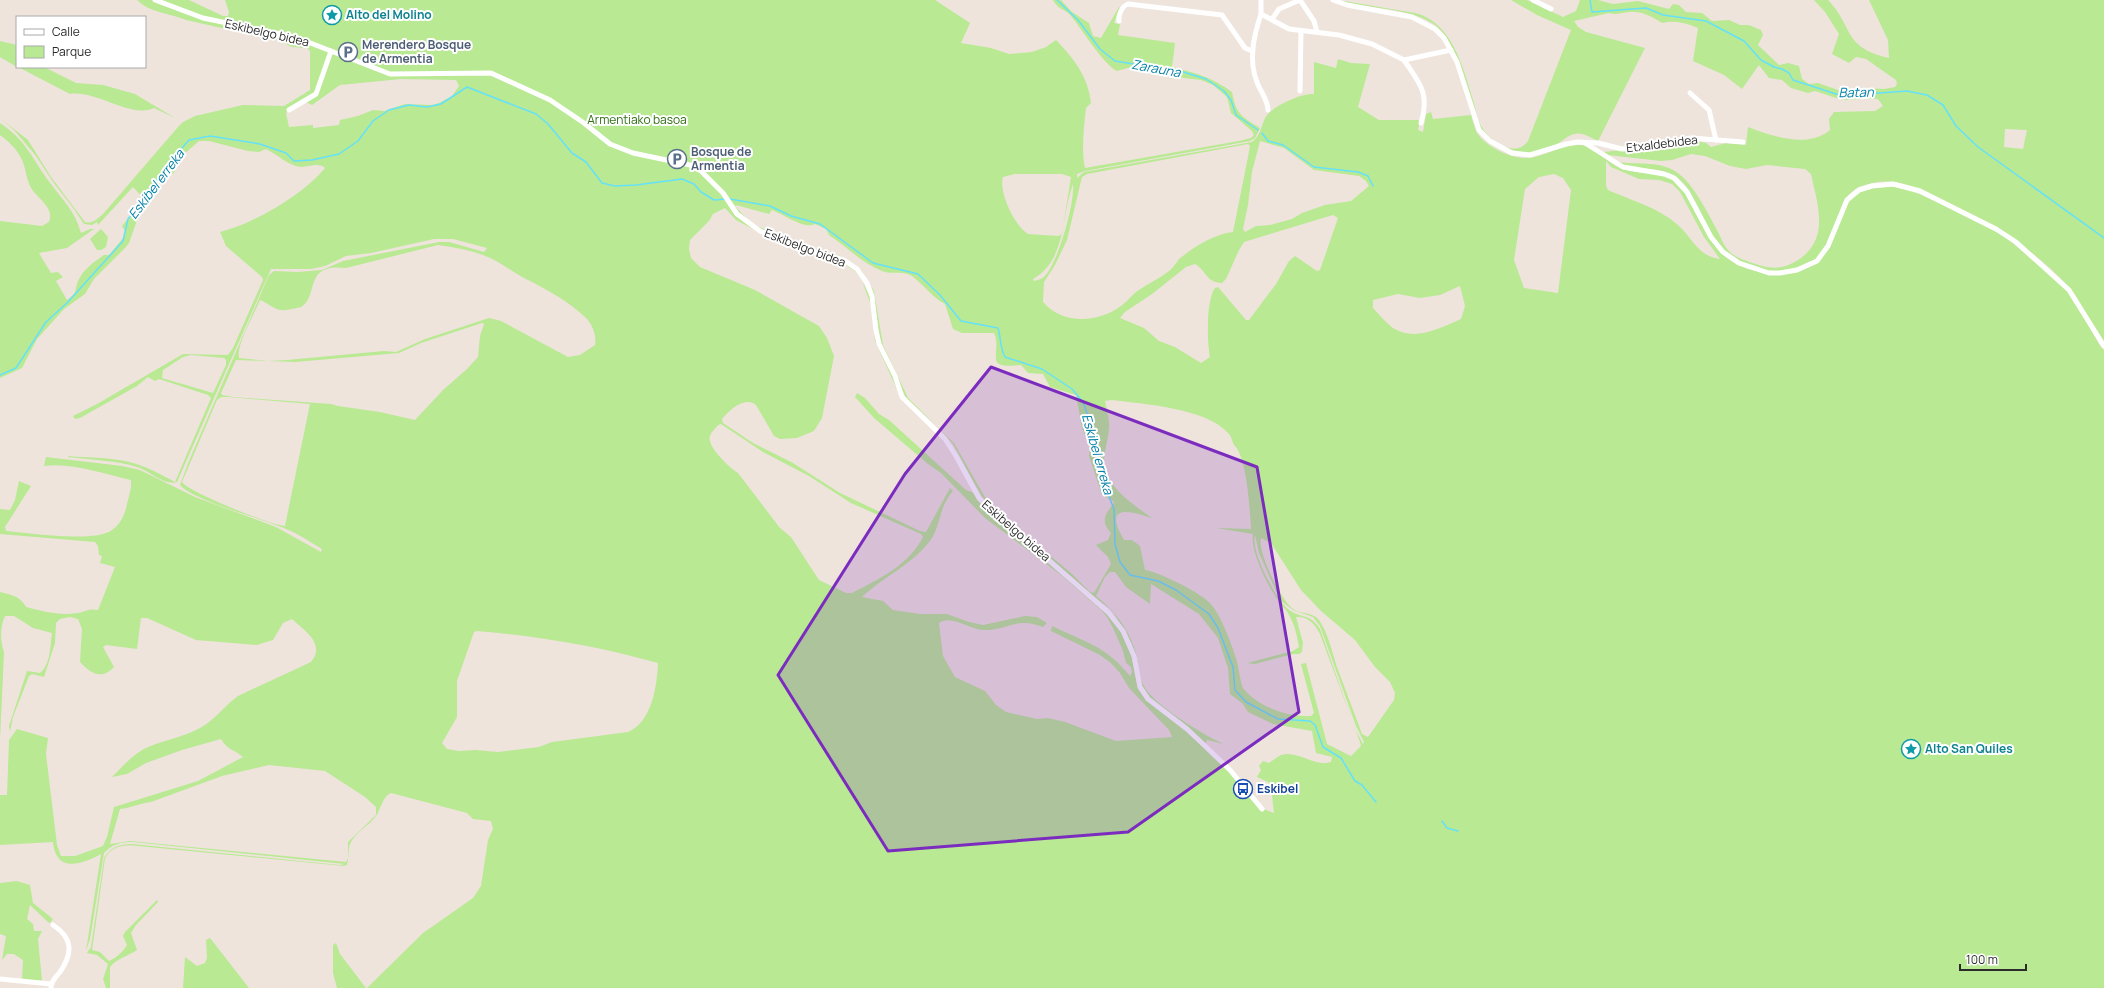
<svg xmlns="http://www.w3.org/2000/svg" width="2104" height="988" font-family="Manrope,sans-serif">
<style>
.green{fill:#b9e993;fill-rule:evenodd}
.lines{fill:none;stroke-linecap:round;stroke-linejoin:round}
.stream{stroke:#65e1f9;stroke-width:1.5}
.minor{stroke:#fff;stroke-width:5}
.marked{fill:#7b2cbf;fill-opacity:0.2;stroke:#7b2cbf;stroke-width:3;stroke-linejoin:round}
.labels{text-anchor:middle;stroke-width:4;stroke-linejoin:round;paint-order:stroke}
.culture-label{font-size:12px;font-weight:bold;fill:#0d838f;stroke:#fff;text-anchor:start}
.street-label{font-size:12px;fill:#2b2b2b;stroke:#fff}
.service-label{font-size:12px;font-weight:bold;fill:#4e5e75;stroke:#fff;text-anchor:start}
.park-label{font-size:12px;fill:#306f14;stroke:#fff}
.transit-label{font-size:12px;font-weight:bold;fill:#164399;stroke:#fff;text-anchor:start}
.water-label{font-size:13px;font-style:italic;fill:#0280a8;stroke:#fff}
</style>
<rect width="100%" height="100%" fill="#eee4dc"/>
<g class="green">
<path d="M137,0H189L223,16H228L229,12L225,0H935L970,23L961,43L991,48L1009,54L1032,52L1046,47L1056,40C1074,59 1088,76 1091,103L1086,108C1084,127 1081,149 1085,168L1239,141L1251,138L1254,135L1252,131L1231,113L1227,97L1213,85L1201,80L1176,77L1166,73L1128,68L1117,71C1104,65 1081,28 1071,16C1066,9 1059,11 1053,0H1061L1072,12L1089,23L1093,36L1101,38L1119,7L1120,8L1114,23L1120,24L1118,35L1175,43L1172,67C1196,73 1211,77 1232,92C1236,114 1241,116 1260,128L1255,138L1250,141L1085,171L1077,174V178L1084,172L1252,142C1263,134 1261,120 1269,113C1278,104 1302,93 1314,94V62L1336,68L1338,59L1351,63L1370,64L1358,107L1379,120H1420L1418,130L1423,132L1426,114L1431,112L1433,119L1471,115C1473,122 1475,131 1480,137C1490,148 1512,159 1527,158C1545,157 1561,144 1580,145C1596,146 1605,161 1618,167C1633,175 1651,171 1666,176C1703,191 1695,252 1748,269C1769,275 1777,276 1798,271L1800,267C1793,268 1786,271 1779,271C1761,272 1733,262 1721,248C1712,238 1706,223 1700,211C1694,199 1689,187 1678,178C1662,165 1636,172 1617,162C1638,165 1662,160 1679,174C1694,185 1709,215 1718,232C1721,238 1724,246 1728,250C1735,258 1749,262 1759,265C1775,270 1787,268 1801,258C1830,236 1817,203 1811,174L1805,169L1767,165L1746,169L1730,166L1705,156L1691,154L1672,160L1661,161L1608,155L1604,152L1621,150L1641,152L1666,149L1692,140L1706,143L1711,147L1726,143L1746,145L1748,127C1771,136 1808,149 1830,130L1829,119L1834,112L1875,111L1883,106L1878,99L1862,98L1849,100L1839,99L1815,91L1808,93L1791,88L1782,80L1769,78L1759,65L1742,89L1724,75L1693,61L1698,28C1686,23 1675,20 1662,23C1654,18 1644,12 1635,12C1626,11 1618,16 1609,13L1574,21L1578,27L1586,32L1645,48L1598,141C1591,138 1583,132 1575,134C1568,135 1563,141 1557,144C1532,157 1514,154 1491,140C1464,123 1468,46 1432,23C1404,6 1368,10 1338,0L1415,13C1452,22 1463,67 1473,100C1476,110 1477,121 1483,129C1492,143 1517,158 1528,141L1571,30L1537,15L1511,0H1527L1563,17L1576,11L1580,0H1598L1613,4L1638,1L1669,9L1673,4L1679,5L1686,12L1702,13L1712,21L1729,20L1740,25H1749L1761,30L1763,35L1758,45L1779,65L1788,63L1799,66L1802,79L1809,84L1818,83L1844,92L1868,88L1884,89L1895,87L1897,84L1896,80L1866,59L1856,57L1849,63L1832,54L1839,34L1825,12L1814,0H1828C1854,27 1842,47 1889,58L1888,40L1869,0H2104V343C2089,326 2083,302 2067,285C2034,249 1993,225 1950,204C1934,196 1918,187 1900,183C1884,180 1873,182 1859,187C1847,193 1839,205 1841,218L1850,198L1858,192L1868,189L1884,186L1906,188L1937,202L2003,235L2062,285L2071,295L2100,346L2104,350V988H367L423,933L473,898L481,886L488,840L493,829L491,821L473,819L467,813L391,793C382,797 381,809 376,816C369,826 355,832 350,844C348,850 349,858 347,865L344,866L138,846C124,845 113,845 105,858L92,950L100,952L109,961C116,958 123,952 127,945L123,936L125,932L157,900L158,902L136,925L131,933L137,950C128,956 116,959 110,967V988H106L103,979L108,964L97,955L87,953L91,947L104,858C111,847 119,844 132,844L340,865L345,864L133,842C121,842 112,844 104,853L90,939L86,951L101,854C81,865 56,873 53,842L0,845V795H7L9,740L17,729L48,738L46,754L57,845L61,856H75L103,846L107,837L114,807L198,781L243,757C234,749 227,750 221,739L182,750L146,763L127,774L112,777C122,767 134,753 148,747C165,740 184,737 200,728C215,720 224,706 238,696L311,662C326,644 305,631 292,619L283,623L273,640L257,645L196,640L147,618H141L137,649L106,645L103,647L114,667C102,680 91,674 80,662L82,629L78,619L70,617L60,619L56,623L55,643L44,677L32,674L29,676L13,717L10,732L9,726L27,671L40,673C51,664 50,646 52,633L33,628L14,616H5C0,626 0,641 4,652L0,740V592C12,595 20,596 26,607C42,611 60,616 77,613C86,612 87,608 98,610L115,567L100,563L102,556L99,555L98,546L95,542L0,534V509L10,510L15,500L19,481L31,486L5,527L6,531C29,533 95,543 112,530C121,524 125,514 127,504C129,496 132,488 131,480C105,474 69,462 44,466L46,457L122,466L140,470L195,497L276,527L321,552L322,549C310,542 299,534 286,529C264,519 194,501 180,485L189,461L269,275L274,271L298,272L322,270L343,261L439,242H449L484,252L487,248L453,239H434L371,253L346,256L325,266L311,269H271L177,482C166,486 150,472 140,468C117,460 91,460 68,457V456C89,458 113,457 133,463C148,467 162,475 175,482L211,398L208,395L159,379L155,381L148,377L137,386L80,418L75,419L73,416L97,404L183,354L228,355L233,348L263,280L262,277L226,246L220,232C253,224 303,195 325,168C319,162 308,167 300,167C287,165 277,154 266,149L259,152L248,151L209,141H199L183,155L173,174L166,176L149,197L140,212L129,243L125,248L94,279L85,294L64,309L37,339L22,368L0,378V221L42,226L49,222C55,208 38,199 31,188C26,179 26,167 21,158C17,149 8,141 0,135V123C27,141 32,159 51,184C64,202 75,211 81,233L90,229H94L67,248L39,253L51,273L58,272L63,277L56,281L67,300C79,292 74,289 79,279C85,268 94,262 104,255H109L123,238L125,231L122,226L144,199L133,187L98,225L97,222L92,225L84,224L74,209L53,182L36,156L14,130L0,118L28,140L51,177L85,222C93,224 97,219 103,214L178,127L183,122L195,116L243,105L284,106L310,90V51L307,48L292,47L280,41L186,20C170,13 150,13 137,0ZM455,71L492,72L521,85L520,88L487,74L455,75ZM401,79L456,80L459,86L452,96L439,103L432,105L405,104L384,111L373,110L358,116L340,120L339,125L313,128V125L289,127L286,113L302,100L312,105L340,85ZM2005,129L2027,130L2023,149L2004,147ZM1260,141L1284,148L1314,170L1359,176L1366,181L1369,186L1351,201L1325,205L1302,213L1292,219L1270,225L1256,226L1245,232L1243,229L1248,205L1252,172ZM1248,144L1250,146L1248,157L1233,232C1214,234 1194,247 1179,259C1176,263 1173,268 1169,271C1159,279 1147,284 1136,292C1130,297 1125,304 1118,308C1096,323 1061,324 1043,302L1044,282L1055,265L1067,240L1082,177L1087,174ZM1606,161L1611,167L1639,179L1659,180L1672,184L1680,192L1704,237L1720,259C1702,257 1695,244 1684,231C1664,209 1635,202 1608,190L1606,186ZM1015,174H1062L1071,177L1062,234L1058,236L1028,234C1015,227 998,191 1003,177ZM1554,174L1563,178L1571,190L1558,293L1524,288L1514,260L1525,189L1539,177ZM1073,184C1075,203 1058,262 1045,276C1042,279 1038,280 1034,281L1033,279C1067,260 1061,215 1073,184ZM730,201L739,213L759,228L804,248L844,258L857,268L870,285L874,301L881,343L906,398L940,429L953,444L981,495L992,510L1033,543L1084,590L1112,610L1132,644L1139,680L1145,692L1155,704L1186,727L1205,744L1207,740L1224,744C1205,736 1156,706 1145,688C1138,676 1139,663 1135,650C1128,628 1114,610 1096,596L1105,577L1110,572H1115L1126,587L1150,604L1151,584L1199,614L1218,638L1228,668L1230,694L1243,704L1248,712L1273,724L1312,731L1316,753L1332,757L1331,762C1315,768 1295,748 1279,756C1276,758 1272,761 1269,763L1263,761L1259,766L1261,770L1257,777L1268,782L1271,787L1274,813L1258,807L1235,778L1197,739L1147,700L1137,684L1130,648L1109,612L1082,591L1031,545L987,509L949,443L901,395L890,367L878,344L872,300L857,272L839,259L797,249L754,228L736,214L727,202ZM736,205L769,214L772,210C783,214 805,230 815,224L826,229L829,235C847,247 862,263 882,271C892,275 902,270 912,276C924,285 932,297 945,304L953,329L962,333H994C1003,352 981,370 1021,365L1028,373L1043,374L1050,387L1076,395L1082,428L1090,446L1089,456L1102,495L1112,500L1114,503C1105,514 1100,521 1111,533L1108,540L1096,545L1108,557L1111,564L1094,593L1090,592L1071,573L990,506L954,443L908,398L883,345L874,291L861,270L840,256L805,247L757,226L747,219L735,206ZM725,208L736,220L776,241L804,253L842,262L856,272L862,281L871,305L875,341L900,396L949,446L963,468L974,493L966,490L889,420L879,414L865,398L857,393L855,397L874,418L928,464L941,473L985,518L1061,575L1101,610L1107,617L1114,630L1123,651L1126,663L1131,667L1132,672L1130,676C1106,646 1085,642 1052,626L1051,631L1100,655L1111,663L1120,673L1129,688L1169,730L1172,737L1116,741L1065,722L1048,718L1037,719L1006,712L996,705L985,691L955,677L943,656L939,623C950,614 970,629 983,630C1007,631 1016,616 1043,627L1047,623L1037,617L1025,616L983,625L969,622L947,614H920L893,610L883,601L862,597C884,576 914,564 932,538C941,523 939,507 953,491L950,488L926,532L920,531L840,493L793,463L753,443L723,423L722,419C730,410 744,396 756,405L774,436L780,439L797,438L814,431L822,418L834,356L827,338L819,326L755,290L700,267L691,258L689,249L690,240L709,221L713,214ZM1333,215L1338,218L1320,270L1317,271L1295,256L1289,261L1276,284L1249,320H1246L1218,287L1215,288C1206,300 1207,342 1210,357L1201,363L1175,347L1159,341L1144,328L1120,318L1125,312L1152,294L1186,267L1195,264C1207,271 1205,282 1222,283L1226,279L1239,250L1244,242ZM438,245C454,247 469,250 483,255C499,261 511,271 526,279C546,289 568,301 585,317C592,323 597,336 595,345L580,355L568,357L501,321L489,318L425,339L396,352L384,351L287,360L269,361L239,358C236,345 255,313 260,300C266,302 271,307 277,309C282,311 287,310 292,309C295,308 299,308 301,307C320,296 302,263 346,268ZM1460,286L1465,306L1461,319C1440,328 1415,342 1393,328C1386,323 1379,314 1373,308V300L1398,294L1420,298L1440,295ZM482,323L484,324L480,336L478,357L467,369L443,390L415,420L380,412L338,406L331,404L233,397L222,395L221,393L236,360L295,362L399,353L421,343ZM191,355L224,358L226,360V365L213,393L162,378L163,370L183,357ZM228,397L310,404L285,526C273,526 188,492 182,482L217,400L221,397ZM1112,400C1143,404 1206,408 1228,433C1232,436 1232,443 1235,446C1247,459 1250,510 1251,529L1216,528L1253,534C1250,551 1268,586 1278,600C1281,605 1286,609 1289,615C1295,625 1297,636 1299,647L1293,651L1247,663L1255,664L1293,654H1299L1302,652L1303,643L1296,617C1308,616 1315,624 1320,634L1360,742L1361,746L1351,756L1327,744L1306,663L1301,664L1314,713L1311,716C1287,717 1258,707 1243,688C1241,685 1238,664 1236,658C1231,643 1221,615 1210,603C1201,593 1159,572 1145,570L1140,546L1132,540H1124C1103,504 1128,510 1152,518C1134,505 1106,487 1104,463C1104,451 1108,441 1109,429C1110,420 1107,411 1105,401ZM721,424L763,452L809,476L851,503L921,534L923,537C909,565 879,579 852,593H846L819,580L791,537L780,528L738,473C730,468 706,446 710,436C711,432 716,428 718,425ZM1255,535L1259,553L1280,600L1293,610L1313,617L1320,626L1356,726L1364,742L1363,744L1355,729L1320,629C1310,613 1302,619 1289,610C1276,600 1250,551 1255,535ZM1261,538L1271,543L1301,590L1321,611L1355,640L1375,667L1390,682L1395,693L1394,700L1368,737L1362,734C1354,712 1346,691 1338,670C1333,656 1328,631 1318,619C1312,612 1300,614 1293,609C1281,600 1257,552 1261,538ZM477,631C539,636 597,646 658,663C657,686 652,722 628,732L552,742L539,747L498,752L475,750L459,751L447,749L442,743L457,717V681L474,632ZM269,765L325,771L365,797L376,807V815L348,842V858L346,862L130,841L110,844L120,809C131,808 140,803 151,802L222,776Z"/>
<polygon points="0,41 17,45 17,67 0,57"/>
<path d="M18,67H44L76,83L103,85L135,94L175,118L154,108C130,119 97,90 70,94Z"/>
<polygon points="101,229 108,237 106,247 101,250 97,250 90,239"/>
<polygon points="17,881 30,885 33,903 53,919 50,923 48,922 30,905 27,919 33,924 34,931 42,931 38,939 42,981 22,980 23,960 14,954 7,954 2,960 6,936 0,934 0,883"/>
<polygon points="210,938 249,988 183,988 185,957 197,966 205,963 207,958 206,940"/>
<polygon points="336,943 340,954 366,988 337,988 333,973 333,945"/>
</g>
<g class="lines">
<g class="stream">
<polyline points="1057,0 1078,20 1100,49 1115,61 1183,72 1206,79 1224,91 1231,100 1236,115 1258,130"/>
<polyline points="1590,0 1592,12 1646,8 1663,15 1706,21 1744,41 1761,60 1774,67 1782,69 1789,73 1793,80 1836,94 1866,94 1907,91 1927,95 1943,105 1956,126 1978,147 2104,238"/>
<polyline points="1262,133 1268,141 1283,145 1314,167 1358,172 1368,176 1373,186"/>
<path d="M730,199L770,206L791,216L820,224L873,263L918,274L940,295L961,321L998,328C1001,338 1000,348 1005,357L1042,369L1072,389L1083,402L1093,430L1102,479L1114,509L1115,544L1120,562L1130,575L1158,581L1176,590L1209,614L1218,628L1233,667L1235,690L1246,702L1278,719L1310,721L1315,725L1323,747L1341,758L1355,781L1362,785L1376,802"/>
<polyline points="0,375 16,368 46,322 67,303 123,241 128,219 174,157 189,140 210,136 260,144 286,153 294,161 312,160 339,154 358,141 373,121 389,110 409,105 427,107 441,104 467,87 536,114 548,124 572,153 586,162 602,183 615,186 636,185 682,179 694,184 701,192 714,200 726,199"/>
<polyline points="1442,821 1447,828 1458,831"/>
</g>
<g class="minor">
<polyline points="155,0 203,18 295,37 390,74 491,73 550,100 584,123 610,144 633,153 690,165 701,171 723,193 737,214 760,231 799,248 844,260 857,269 867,283 872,296 876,331 879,344 895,376 902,397 945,439 956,456 979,498 993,513 1013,529 1108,612 1123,631 1134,656 1140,687 1148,699 1187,729 1204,745 1230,770 1262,809"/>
<polyline points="1261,0 1261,14 1289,29 1339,35 1372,44 1404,60 1451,50"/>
<polyline points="1300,0 1314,21 1317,32"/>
<polyline points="1333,0 1347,5 1412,17 1435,29 1444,38 1457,62 1479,130 1490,141 1512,153 1530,155 1566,144 1578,142 1598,143 1622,149 1663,146 1691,138 1743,142"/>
<polyline points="1533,0 1551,9"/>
<path d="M1261,14C1254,35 1248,60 1257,82C1260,91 1268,100 1268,110"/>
<polyline points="1272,19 1279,9 1300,0"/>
<path d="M1119,21C1118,15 1122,6 1128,4L1222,15L1245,48L1252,51"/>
<path d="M1404,60C1420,84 1430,93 1421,123"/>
<polyline points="1300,91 1301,31"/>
<polyline points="1690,93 1709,110 1716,140"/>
<polyline points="289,110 316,94 331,51"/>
<polyline points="1585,143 1623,167 1664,174 1674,178 1687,192 1711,237 1723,252 1739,263 1769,273 1780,273 1797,270 1817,261 1828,246 1847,200 1859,190 1872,186 1893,184 1920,191 1996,229 2016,242 2069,290 2104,346"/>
<polyline points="0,979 51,984"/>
<path d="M51,988C51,981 56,977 60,972C73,953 73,938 53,925"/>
</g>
</g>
<path class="marked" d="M991,367L1257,467L1299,712L1128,832L888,851L778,675L905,474Z"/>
<defs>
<symbol id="sight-ring" viewBox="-11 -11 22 22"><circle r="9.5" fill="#fff" stroke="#0f9aa8" stroke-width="1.5"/><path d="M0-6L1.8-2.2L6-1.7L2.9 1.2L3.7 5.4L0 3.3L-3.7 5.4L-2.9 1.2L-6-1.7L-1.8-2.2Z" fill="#0f9aa8"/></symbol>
<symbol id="parking-ring" viewBox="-11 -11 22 22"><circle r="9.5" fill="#fff" stroke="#5c6f8a" stroke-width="1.5"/><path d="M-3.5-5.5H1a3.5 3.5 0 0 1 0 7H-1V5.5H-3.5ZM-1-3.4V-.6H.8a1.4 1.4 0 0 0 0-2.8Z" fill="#5c6f8a"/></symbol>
<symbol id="bus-ring" viewBox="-11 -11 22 22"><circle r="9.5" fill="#fff" stroke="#1a4fb4" stroke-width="1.5"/><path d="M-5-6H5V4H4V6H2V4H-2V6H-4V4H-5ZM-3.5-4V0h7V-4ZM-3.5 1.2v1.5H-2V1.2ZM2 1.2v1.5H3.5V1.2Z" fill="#1a4fb4"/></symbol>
</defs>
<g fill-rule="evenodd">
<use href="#sight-ring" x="321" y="4" width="22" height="22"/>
<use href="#parking-ring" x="337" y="41" width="22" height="22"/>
<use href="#parking-ring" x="666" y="148" width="22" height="22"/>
<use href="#sight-ring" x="1900" y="738" width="22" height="22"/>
<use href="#bus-ring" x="1232" y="778" width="22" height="22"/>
</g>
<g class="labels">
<g class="culture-label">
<text x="346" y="19">Alto del Molino</text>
<text x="1925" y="753">Alto San Quiles</text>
</g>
<g class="street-label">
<text transform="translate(267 33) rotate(13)" y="4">Eskibelgo bidea</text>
<text transform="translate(1662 144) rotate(-7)" y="4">Etxaldebidea</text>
<text transform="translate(805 248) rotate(21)" y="4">Eskibelgo bidea</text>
<text transform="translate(1016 531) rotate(41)" y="4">Eskibelgo bidea</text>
</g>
<g class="service-label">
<text x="362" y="49">Merendero Bosque<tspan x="362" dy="14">de Armentia</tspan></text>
<text x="691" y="156">Bosque de<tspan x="691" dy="14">Armentia</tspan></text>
</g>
<g class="park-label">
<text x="637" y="124">Armentiako basoa</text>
</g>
<g class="transit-label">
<text x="1257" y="793">Eskibel</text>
</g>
<g class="water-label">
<text transform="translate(1156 68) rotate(10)" y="5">Zarauna</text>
<text transform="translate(1856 92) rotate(-1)" y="5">Batan</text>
<text transform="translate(156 184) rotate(-53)" y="5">Eskibel erreka</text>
<text transform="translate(1098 454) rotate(74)" y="5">Eskibel erreka</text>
</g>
</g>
<rect x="16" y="16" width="130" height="52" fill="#ffffff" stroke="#aaaaaa"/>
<rect x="24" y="29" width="20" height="6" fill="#ffffff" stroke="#aaaaaa"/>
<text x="52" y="36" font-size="12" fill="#2b2b2b">Calle</text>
<rect x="24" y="46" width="20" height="12" fill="#b9e993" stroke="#aaaaaa"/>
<text x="52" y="56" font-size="12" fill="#2b2b2b">Parque</text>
<path d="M1960 964v6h66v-6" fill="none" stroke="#2b2b2b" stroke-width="2"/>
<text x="1966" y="964" font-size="12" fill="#2b2b2b" stroke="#ffffff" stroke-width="3" paint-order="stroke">100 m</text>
</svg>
